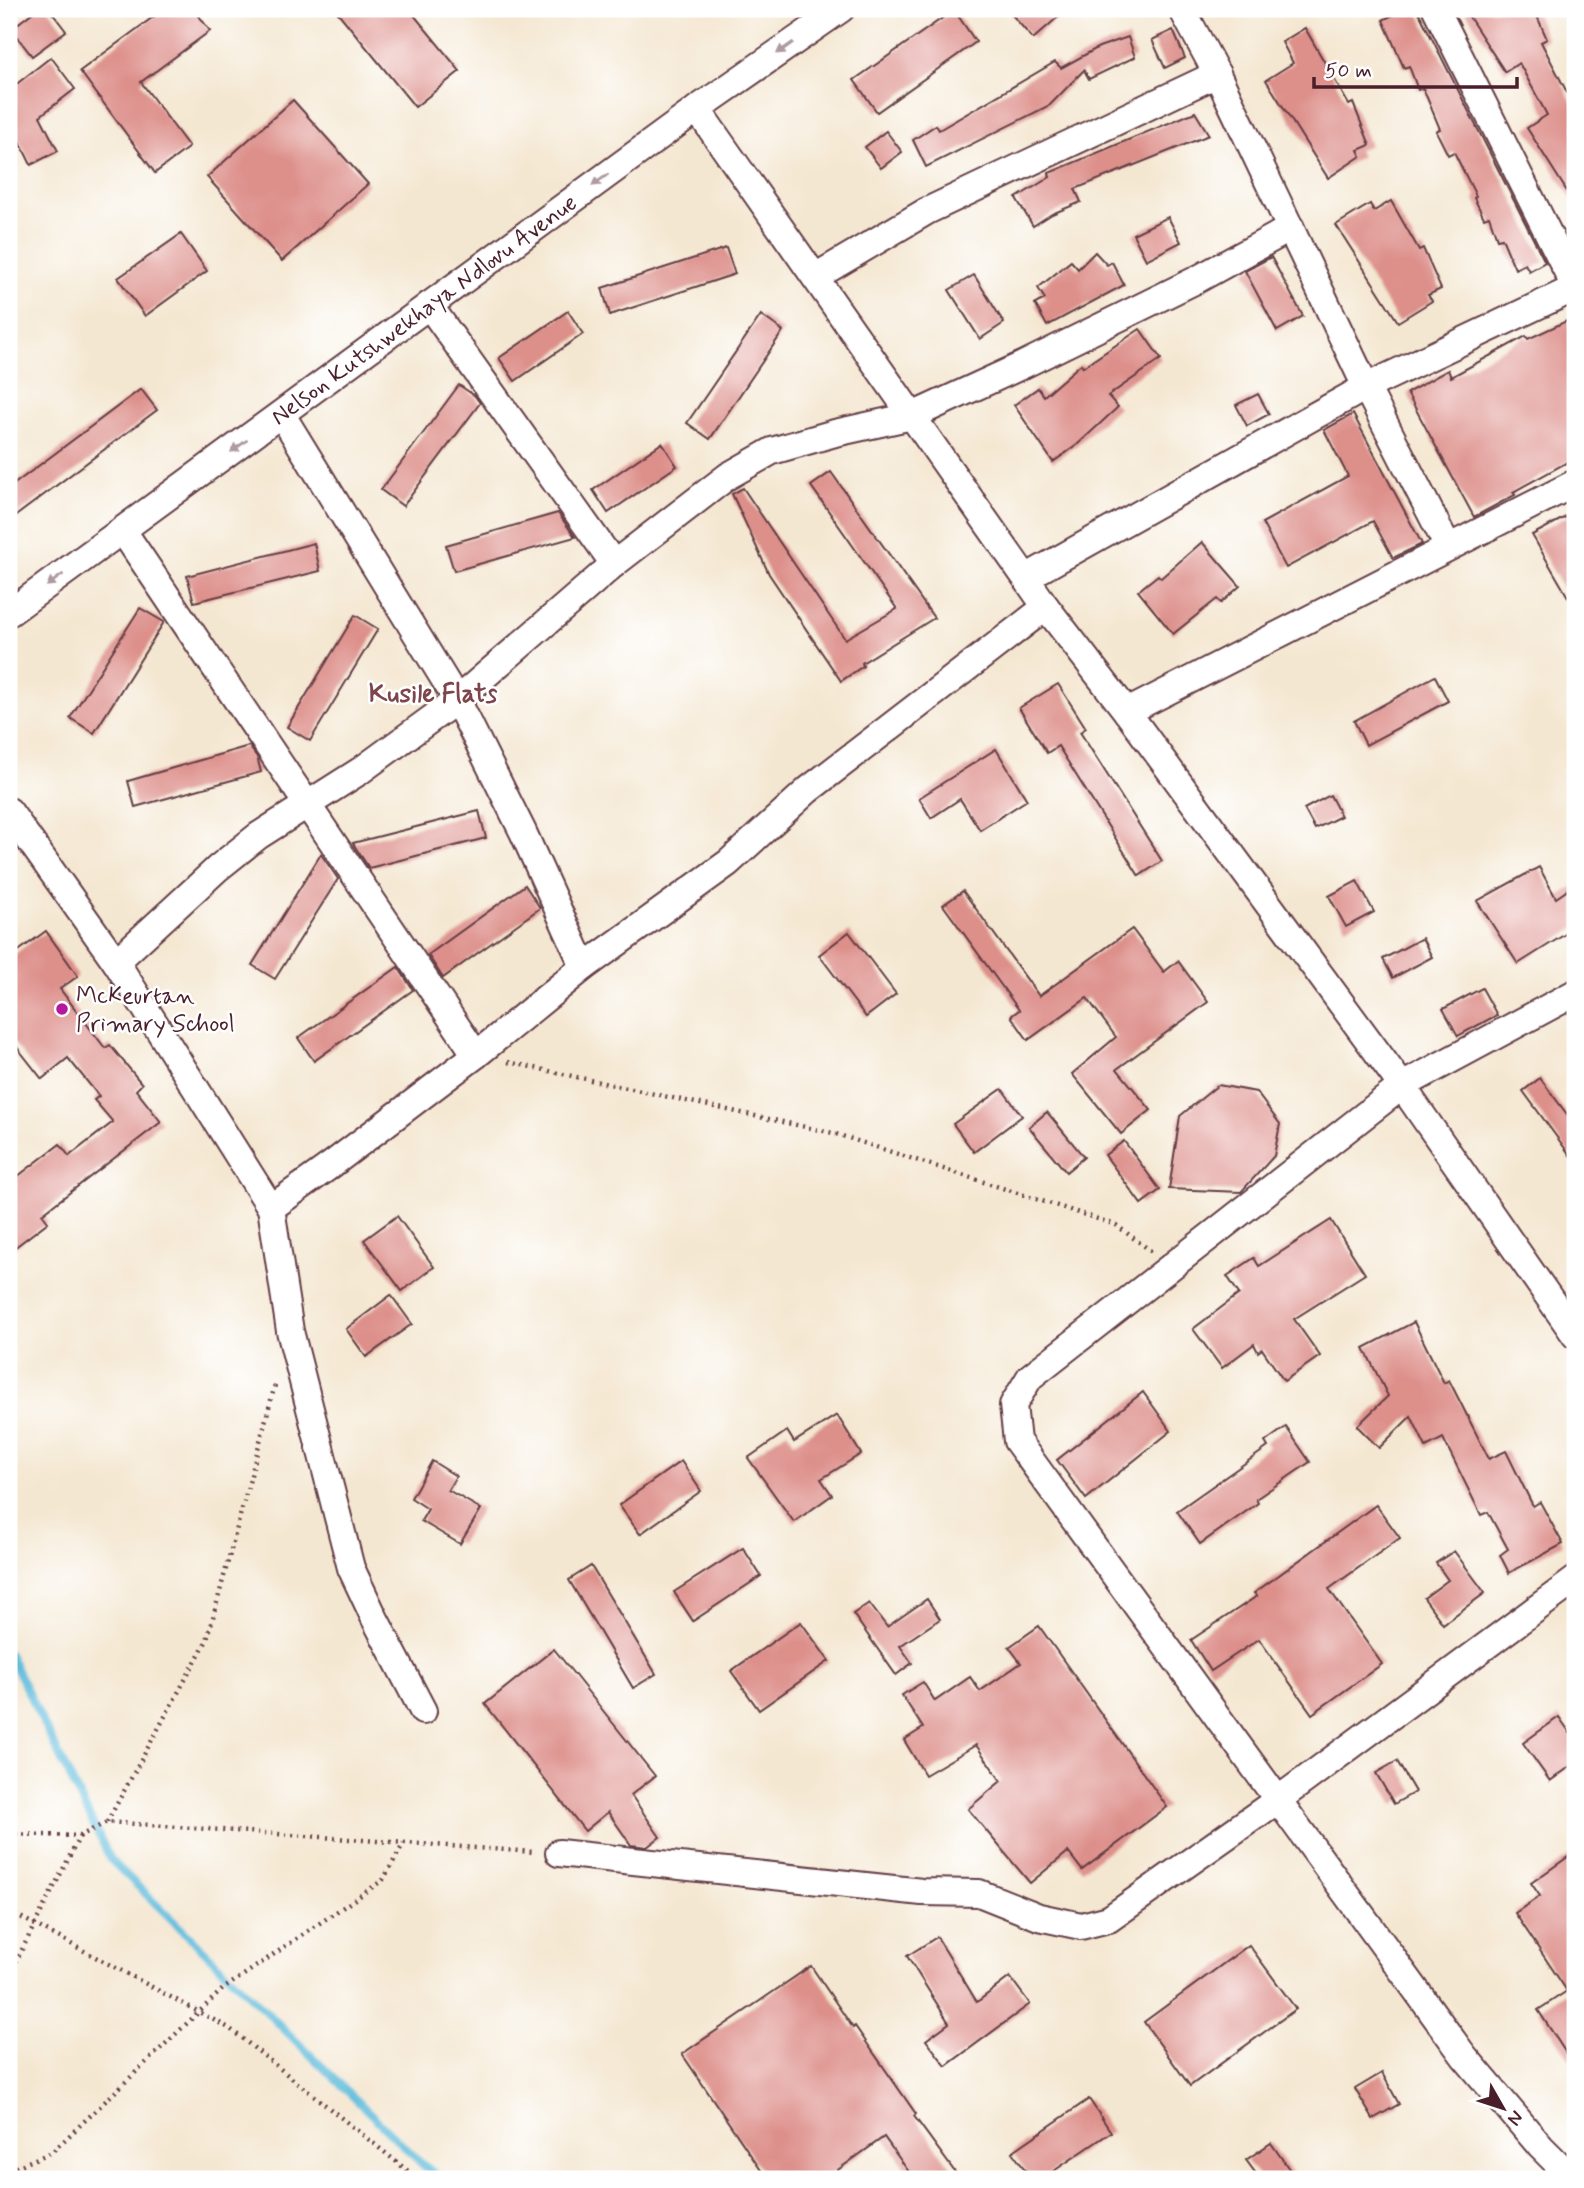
<svg xmlns="http://www.w3.org/2000/svg" width="1584" height="2188" font-family="Mynerve,sans-serif">
<style>
.lines{fill:none;stroke-linecap:round;stroke-linejoin:round}
.stream{stroke:#5ebcdc;stroke-width:8}
.building{fill:#dd8f8a}
.minor-casing{stroke:#643d44;stroke-width:30}
.path{stroke:#643d44;stroke-width:4.5;stroke-dasharray:2 5;stroke-linecap:butt}
.minor{stroke:#fff;stroke-width:26}
.oneway{fill:#ae9aa0}
.poi-dot{fill:#b5179e;stroke:#fff;stroke-width:2.5}
.labels{text-anchor:middle;stroke-width:5;stroke-linejoin:round;paint-order:stroke}
.street-label{font-size:24px;fill:#4a1f2b;stroke:#fff}
.poi-label{font-size:24px;fill:#4a1f2b;stroke:#fff;text-anchor:start}
.neighbourhood-label{font-size:26px;font-weight:bold;fill:#7d464c;stroke:#fff}
</style>
<rect width="100%" height="100%" fill="#fff"/>
<filter id="ink" filterUnits="userSpaceOnUse"><feTurbulence type="fractalNoise" baseFrequency=".0143" numOctaves="2"/><feDisplacementMap in="SourceGraphic" scale="14" xChannelSelector="R" yChannelSelector="G"/><feConvolveMatrix kernelMatrix="1 2 1 2 8 2 1 2 1" color-interpolation-filters="sRGB"/></filter>
<filter id="wash" filterUnits="userSpaceOnUse"><feTurbulence type="fractalNoise" baseFrequency=".00686" numOctaves="4" result="noise"/><feDisplacementMap in="SourceGraphic" scale="28" xChannelSelector="R" yChannelSelector="G"/><feGaussianBlur stdDeviation="1.57" result="paint"/><feColorMatrix in="noise" values="0 0 0 0 0 0 0 0 0 0 0 0 0 0 0 0 0 1.4 0 .05"/><feComposite in="paint" operator="in"/></filter>
<g filter="url(#wash)">
<rect width="100%" height="100%" fill="#f4e7d1"/>
<g class="lines">
<polyline class="stream" points="9,1654 111,1860 423,2165 442,2179"/>
</g>
<g id="blocks">
<g class="building">
<polygon points="37,9 49,9 66,31 32,56 11,29"/>
<polygon points="164,9 194,9 210,31 141,82 189,147 155,173 80,71"/>
<polygon points="335,9 409,9 460,71 415,107"/>
<polygon points="1007,9 1067,9 1033,39"/>
<polygon points="1404,9 1417,9 1545,262 1529,271 1525,264 1515,269 1502,238 1497,239 1489,216 1484,218 1474,198 1476,196 1454,152 1448,155 1436,131 1440,129 1423,88 1418,90 1409,66 1404,68 1383,20"/>
<polygon points="1464,9 1534,9 1547,39 1541,42 1575,108 1575,204 1527,128 1547,115 1519,63 1505,72"/>
<polygon points="954,10 976,42 877,112 854,80"/>
<polygon points="1305,28 1349,105 1353,103 1370,145 1358,150 1361,156 1328,178 1266,80 1293,63 1282,42"/>
<polygon points="1173,30 1185,58 1165,68 1152,40"/>
<polygon points="1128,37 1135,57 1089,79 1084,70 1050,105 926,167 913,140 936,125 939,130 1055,62 1061,68 1099,47"/>
<polygon points="51,57 75,89 40,116 58,151 31,165 16,134 9,139 9,90"/>
<polygon points="293,100 368,184 282,261 207,177"/>
<polygon points="1195,112 1209,135 1075,189 1081,202 1052,214 1033,226 1016,198 1050,177 1049,173"/>
<polygon points="886,131 902,152 881,168 865,147"/>
<polygon points="1391,201 1419,250 1423,248 1441,289 1428,295 1432,301 1398,322 1336,225 1370,204 1374,211"/>
<polygon points="1168,217 1181,242 1146,260 1133,234"/>
<polygon points="181,234 207,271 145,316 118,278"/>
<polygon points="726,248 735,274 610,315 602,288"/>
<polygon points="1095,252 1107,265 1112,262 1124,285 1047,326 1035,304 1045,299 1038,288 1071,261 1078,269"/>
<polygon points="1271,257 1303,316 1277,331 1245,271"/>
<polygon points="974,275 1004,323 980,339 949,290"/>
<polygon points="568,311 583,334 515,381 499,358"/>
<polygon points="761,315 783,331 710,439 687,423"/>
<polygon points="1575,317 1575,458 1513,492 1515,495 1474,517 1407,393 1448,370 1451,377 1526,336 1528,339"/>
<polygon points="1140,329 1161,359 1108,396 1118,407 1077,445 1053,462 1014,405 1038,388 1044,396 1081,364 1083,367"/>
<polygon points="459,385 475,396 480,403 403,506 381,490"/>
<polygon points="141,389 157,410 9,521 9,488"/>
<polygon points="1258,394 1269,414 1247,426 1236,405"/>
<polygon points="1353,414 1422,544 1393,558 1373,521 1286,568 1262,523 1348,476 1324,430"/>
<polygon points="662,443 677,466 608,513 593,490"/>
<polygon points="831,472 934,618 862,663 863,666 841,681 769,574 732,494 743,488 845,639 897,609 811,486"/>
<polygon points="1575,512 1575,609 1532,535"/>
<polygon points="558,513 575,537 454,571 446,545"/>
<polygon points="1202,542 1240,586 1221,603 1217,599 1173,634 1138,591 1158,575 1161,578"/>
<polygon points="314,543 320,571 194,602 187,576"/>
<polygon points="140,608 164,622 94,733 70,718"/>
<polygon points="355,615 378,629 310,741 287,727"/>
<polygon points="1435,676 1448,701 1366,745 1354,721"/>
<polygon points="1058,684 1086,728 1080,732 1162,861 1139,876 1058,746 1047,753 1019,708"/>
<polygon points="249,746 257,757 261,772 135,807 128,781"/>
<polygon points="996,749 1027,800 980,830 960,799 931,818 919,798"/>
<polygon points="1330,795 1341,816 1315,829 1304,809"/>
<polygon points="479,811 486,838 369,868 354,845 353,843"/>
<polygon points="321,854 338,879 275,979 252,965"/>
<polygon points="1539,867 1556,898 1575,885 1575,928 1518,964 1477,901"/>
<polygon points="1357,881 1374,912 1346,927 1329,896"/>
<polygon points="525,885 540,908 443,978 428,955"/>
<polygon points="963,891 1039,996 1132,929 1164,972 1178,961 1208,1002 1117,1069 1151,1110 1121,1134 1072,1074 1116,1037 1087,998 1028,1040 1011,1016 1019,1010 943,905"/>
<polygon points="46,931 78,976 60,989 105,1048 110,1045 142,1084 136,1090 161,1122 42,1214 48,1222 9,1252 9,1183 60,1144 69,1156 113,1122 94,1100 99,1096 68,1058 42,1079 9,1037 9,958"/>
<polygon points="849,932 896,994 866,1017 819,955"/>
<polygon points="1422,938 1432,957 1393,978 1383,959"/>
<polygon points="398,967 413,990 314,1061 298,1038"/>
<polygon points="1482,988 1497,1015 1458,1036 1443,1009"/>
<polygon points="1540,1078 1575,1125 1575,1162 1523,1091"/>
<polygon points="1218,1085 1256,1092 1280,1124 1274,1156 1241,1192 1169,1189 1180,1116"/>
<polygon points="1002,1089 1022,1116 974,1152 953,1124"/>
<polygon points="1047,1112 1084,1157 1066,1172 1029,1127"/>
<polygon points="1124,1141 1160,1190 1141,1204 1105,1155"/>
<polygon points="397,1216 434,1267 402,1291 364,1240"/>
<polygon points="1331,1220 1365,1274 1294,1319 1320,1356 1284,1381 1262,1349 1258,1352 1254,1344 1222,1368 1193,1329 1239,1294 1227,1276 1254,1258 1259,1266"/>
<polygon points="391,1295 412,1324 366,1357 346,1329"/>
<polygon points="1414,1322 1444,1383 1449,1380 1489,1459 1506,1451 1533,1506 1540,1502 1563,1544 1509,1573 1500,1555 1508,1549 1488,1512 1481,1515 1443,1438 1426,1447 1411,1416 1379,1448 1357,1426 1388,1396 1364,1348"/>
<polygon points="1143,1392 1171,1431 1086,1499 1057,1460"/>
<polygon points="837,1415 861,1454 821,1479 832,1495 794,1522 748,1458 787,1431 794,1442"/>
<polygon points="1286,1427 1310,1462 1256,1499 1258,1503 1200,1544 1177,1511 1268,1447 1265,1442"/>
<polygon points="432,1461 456,1476 448,1490 481,1509 460,1544 421,1521 428,1509 411,1498"/>
<polygon points="681,1461 701,1491 640,1534 619,1505"/>
<polygon points="1376,1505 1400,1538 1329,1589 1382,1664 1312,1714 1259,1639 1211,1671 1191,1640 1257,1596 1254,1593"/>
<polygon points="743,1548 761,1576 693,1621 674,1592"/>
<polygon points="1454,1551 1485,1593 1443,1624 1424,1598 1448,1580 1436,1563"/>
<polygon points="591,1566 656,1674 633,1688 569,1580"/>
<polygon points="927,1599 940,1619 900,1646 912,1663 896,1675 853,1614 869,1603 887,1627"/>
<polygon points="801,1622 829,1661 759,1710 731,1671"/>
<polygon points="1039,1626 1167,1807 1082,1870 1068,1852 1030,1883 968,1809 1001,1781 976,1745 925,1775 904,1740 923,1728 902,1695 923,1682 935,1701 970,1677 980,1691 1021,1663 1009,1647"/>
<polygon points="554,1649 655,1776 631,1795 660,1837 647,1847 631,1845 608,1812 585,1831 485,1704"/>
<polygon points="1559,1717 1575,1740 1575,1763 1550,1781 1523,1743"/>
<polygon points="1397,1761 1415,1792 1394,1804 1376,1773"/>
<polygon points="1575,1852 1575,2067 1538,2010 1567,1991 1515,1913 1540,1896 1531,1883"/>
<polygon points="937,1937 977,2002 1010,1977 1030,2004 946,2066 926,2040 949,2023 907,1956"/>
<polygon points="1249,1945 1296,2009 1190,2086 1144,2022"/>
<polygon points="811,1966 853,2028 855,2026 916,2114 914,2116 960,2179 914,2179 884,2137 825,2179 767,2179 682,2054"/>
<polygon points="1382,2073 1399,2104 1373,2119 1355,2089"/>
<polygon points="1089,2099 1111,2132 1042,2179 1032,2179 1012,2152"/>
<polygon points="1271,2143 1296,2179 1260,2179 1246,2160"/>
</g>
</g>
</g>
<g filter="url(#ink)">
<use href="#blocks" fill-opacity="0" stroke="#643d44" stroke-width="2"/>
<g class="lines">
<defs>
<g id="minor">
<polyline points="1182,9 1217,74 1366,387 1448,547"/>
<polyline points="1436,9 1575,287"/>
<polyline points="697,109 1046,607 1127,712 1402,1086 1575,1335"/>
<polyline points="815,277 927,211 1217,74"/>
<polyline points="429,305 614,564"/>
<polyline points="282,415 457,700 523,832 584,967"/>
<polyline points="123,531 476,1055"/>
<polyline points="1027,577 1366,387 1575,288"/>
<path id="s1" d="M9,613L697,109L841,9"/>
<polyline points="1127,712 1575,483"/>
<polyline points="9,811 116,962 271,1208 290,1331 351,1568 375,1619 423,1711"/>
<polyline points="116,962 218,868 258,836 360,771 457,700 614,564 728,476 772,451 835,433 912,416 1023,365 1198,279 1291,228"/>
<polyline points="271,1208 331,1165 476,1055 584,967 728,863 808,790 1046,607"/>
<polyline points="559,1853 922,1892 979,1893 1039,1917 1081,1926 1109,1919 1279,1799 1575,1580"/>
<polyline points="1573,2179 1541,2147 1464,2056 1017,1441 1013,1405 1030,1377 1402,1086 1575,993"/>
</g>
</defs>
<use href="#minor" class="minor-casing"/>
<g class="path">
<polyline points="508,1062 833,1133 1116,1225 1151,1251"/>
<polyline points="107,1822 207,1640 275,1385"/>
<polyline points="9,1834 80,1836 107,1822 534,1852"/>
<polyline points="9,1911 229,2028 418,2179"/>
<polyline points="9,1975 80,1836"/>
<polyline points="9,2170 52,2152 223,1989 383,1880 404,1843"/>
</g>
<use href="#minor" class="minor"/>
</g>
<defs><path id="oneway-solid" d="M-6-.8H1V-3.2L6.5 0L1 3.2V.8H-6Z" transform="scale(1.75)"/></defs>
<g class="oneway">
<use href="#oneway-solid" transform="translate(785 48) rotate(145)"/>
<use href="#oneway-solid" transform="translate(600 180) rotate(144)"/>
<use href="#oneway-solid" transform="translate(239 446) rotate(144)"/>
<use href="#oneway-solid" transform="translate(55 580) rotate(144)"/>
</g>
</g>
<circle class="poi-dot" cx="62" cy="1009" r="7"/>
<g class="labels">
<g class="street-label">
<text dy="8" stroke="none"><textPath href="#s1" startOffset="514">Nelson Kutshwekhaya Ndlovu Avenue</textPath></text>
</g>
<g class="poi-label">
<text x="76" y="1003">McKeurtan<tspan x="76" dy="28">Primary School</tspan></text>
</g>
<g class="neighbourhood-label">
<text x="433" y="702">Kusile Flats</text>
</g>
</g>
<rect width="1584" height="2188" fill="none" stroke="#fff" stroke-width="35"/>
<g transform="translate(1503 2108) rotate(129)" stroke="#ffffff" stroke-width="5" paint-order="stroke">
<path d="M0-5L12 26L0 18L-12 26Z" fill="#4a1f2b"/>
<text y="-10" font-size="19" font-weight="bold" text-anchor="middle" fill="#4a1f2b">N</text>
</g>
<path d="M1314 77v10h203v-10" fill="none" stroke="#4a1f2b" stroke-width="3.5"/>
<text x="1325" y="77" font-size="21" fill="#4a1f2b" stroke="#ffffff" stroke-width="5" paint-order="stroke">50 m</text>
</svg>
